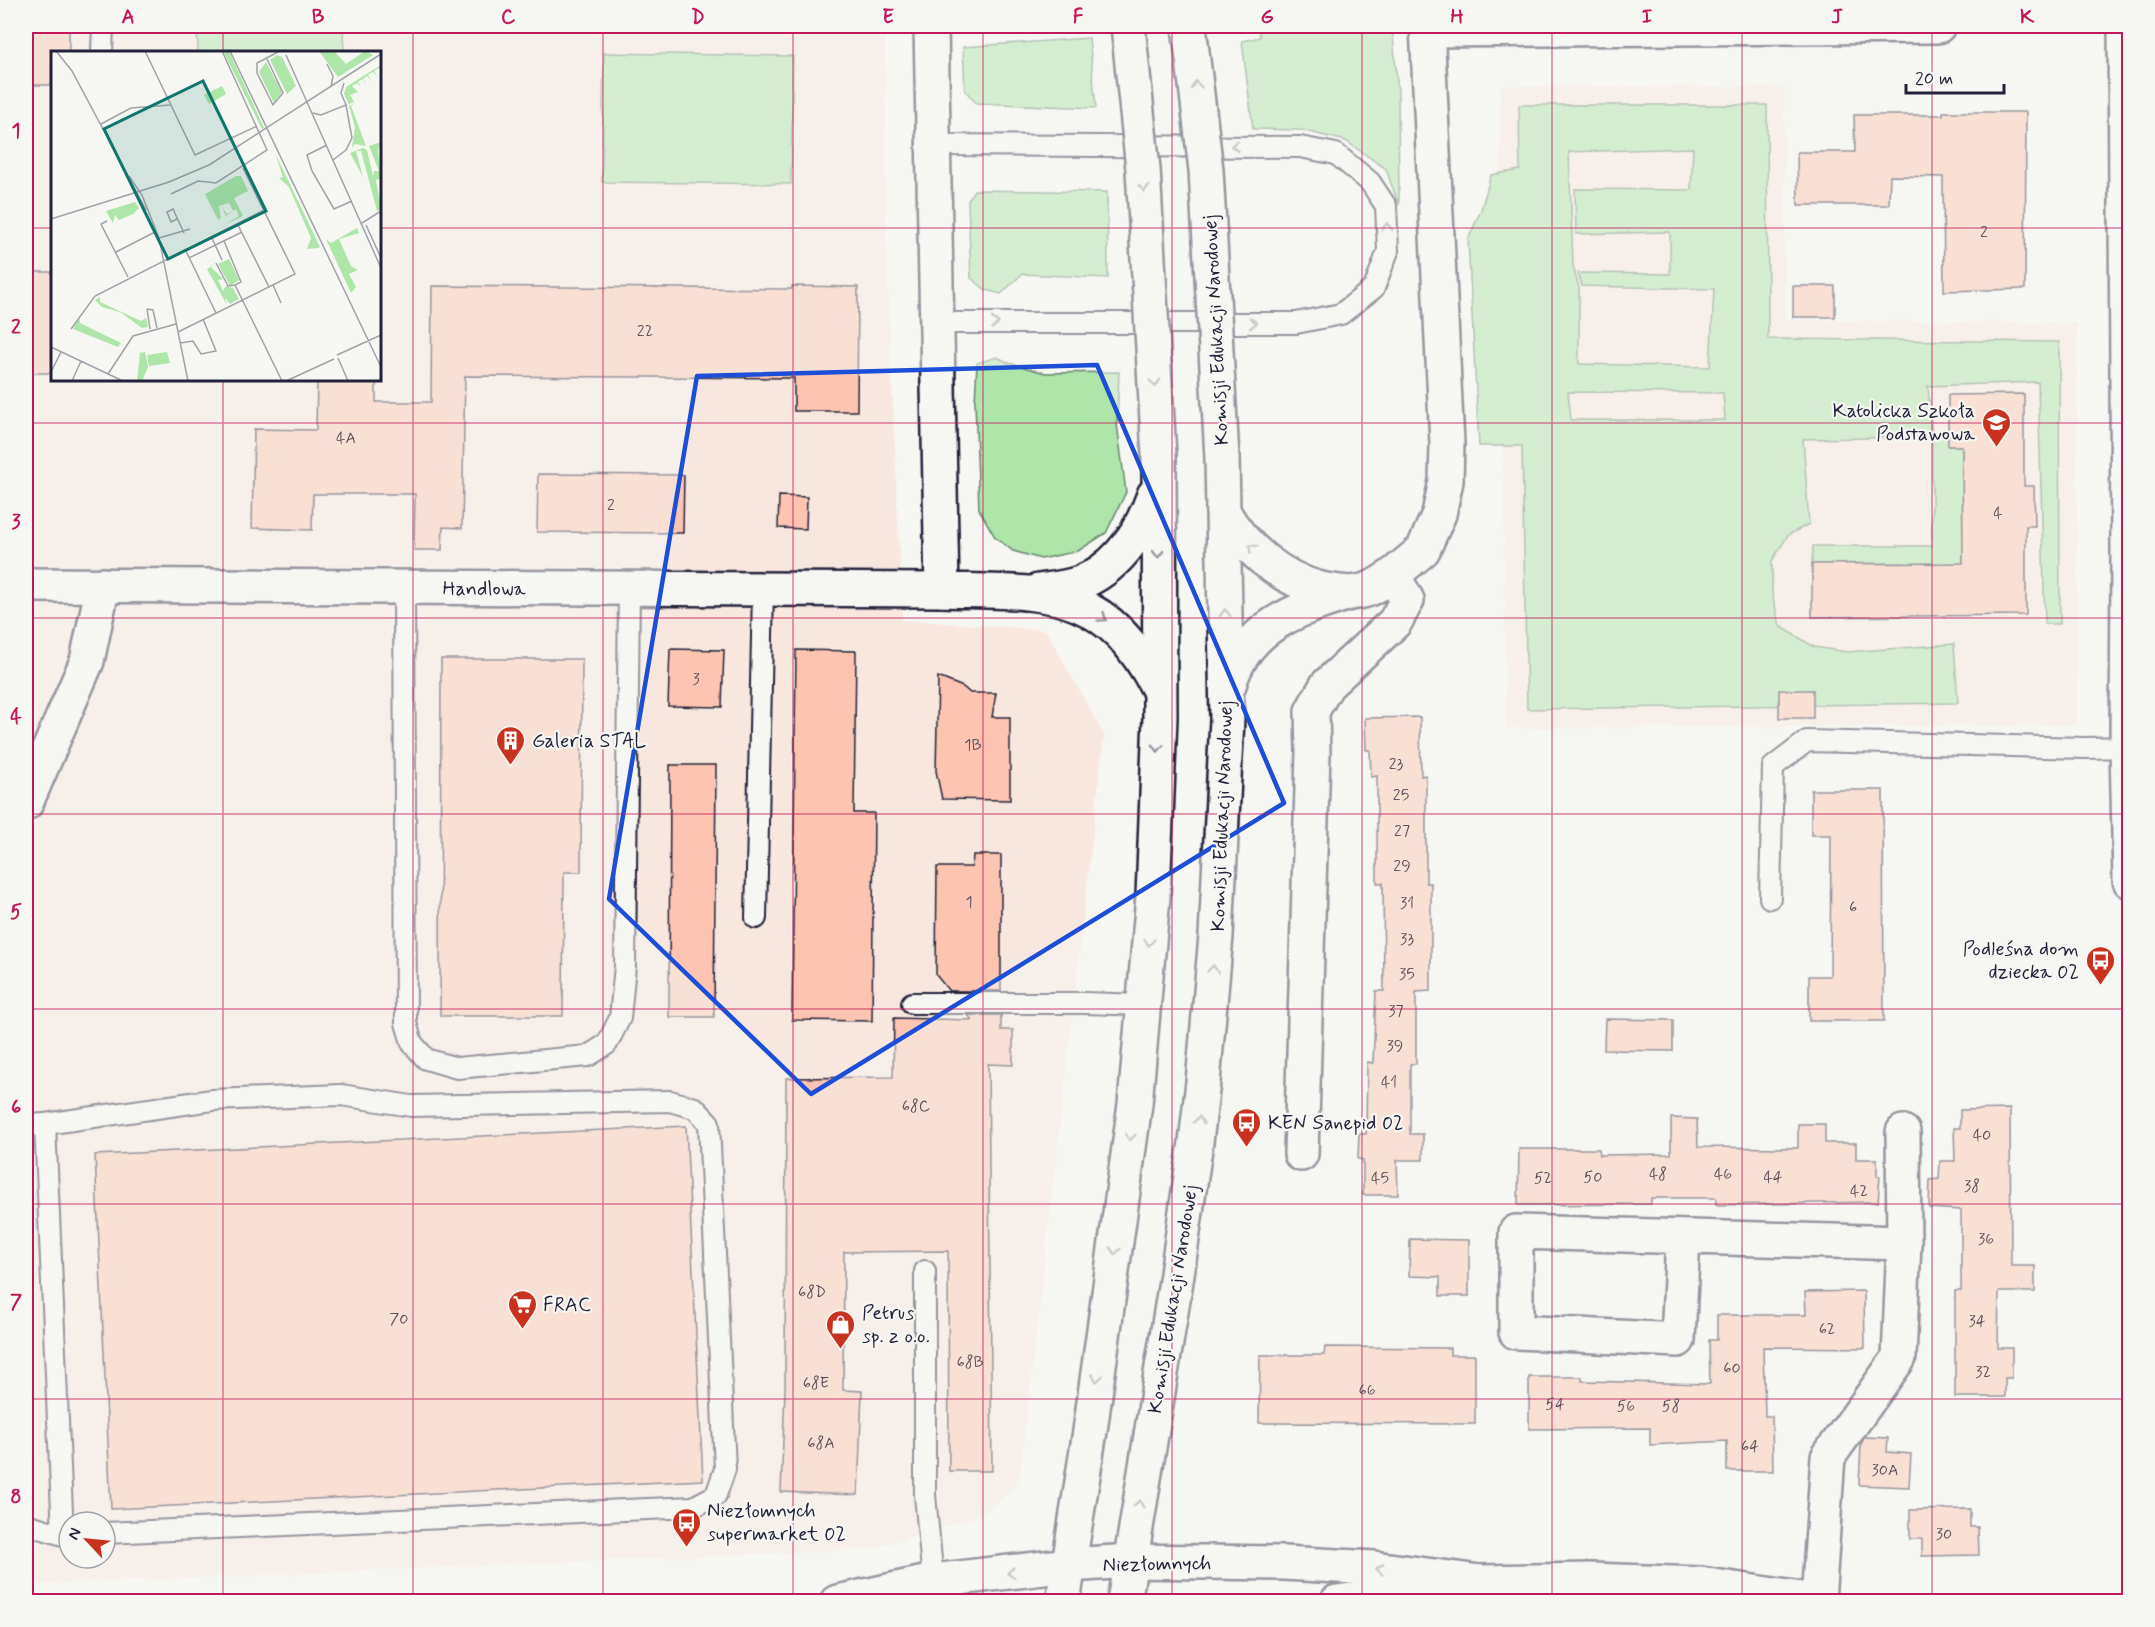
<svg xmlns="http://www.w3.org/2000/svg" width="2155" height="1627" font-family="Mynerve,sans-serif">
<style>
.built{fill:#f8e7de;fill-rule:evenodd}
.green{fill:#aee5a8;stroke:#688472;stroke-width:1.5;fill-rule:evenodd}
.building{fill:#fdc5b1;stroke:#22223b;stroke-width:1.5}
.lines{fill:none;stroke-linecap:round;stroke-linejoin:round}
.lane-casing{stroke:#22223b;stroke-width:24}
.street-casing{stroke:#22223b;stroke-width:38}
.secondary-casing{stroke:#22223b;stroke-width:38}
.lane{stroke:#f6f6f2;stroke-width:20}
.street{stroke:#f6f6f2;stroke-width:33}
.secondary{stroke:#f6f6f2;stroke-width:33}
.secondary-bridge-casing{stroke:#22223b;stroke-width:38;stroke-linecap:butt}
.secondary-bridge{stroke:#f6f6f2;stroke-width:33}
.oneway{stroke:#9797a0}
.marked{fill:none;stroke:#1d4ed8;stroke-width:4.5;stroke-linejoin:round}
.grid{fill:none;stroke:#c2185b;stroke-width:1.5;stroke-opacity:0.55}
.labels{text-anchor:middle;stroke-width:4.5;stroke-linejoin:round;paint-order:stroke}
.number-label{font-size:16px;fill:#594b58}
.street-label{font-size:20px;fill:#22223b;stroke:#f6f6f2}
.poi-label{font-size:20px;fill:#22223b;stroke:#f6f6f2;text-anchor:start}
.inset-road{fill:none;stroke:#a1a1a9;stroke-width:1.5}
.view{fill:#0f766e;fill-opacity:0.15;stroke:#0f766e;stroke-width:3}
.inset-edge{fill:none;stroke:#22223b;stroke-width:3}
.neatline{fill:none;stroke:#c2185b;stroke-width:2}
.grid-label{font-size:20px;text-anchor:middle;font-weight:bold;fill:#c2185b}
</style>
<rect width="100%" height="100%" fill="#f6f6f2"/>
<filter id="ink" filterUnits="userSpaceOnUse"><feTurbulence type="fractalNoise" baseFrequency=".0167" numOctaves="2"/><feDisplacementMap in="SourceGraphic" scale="12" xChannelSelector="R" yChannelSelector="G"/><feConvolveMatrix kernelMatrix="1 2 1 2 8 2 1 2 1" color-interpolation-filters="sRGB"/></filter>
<g filter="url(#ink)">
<g class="built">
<path d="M26,26H885L886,238L902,620L1046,630L1104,735L1019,1483L984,1514L871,1549L26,1585ZM52,52H380V380H52ZM69,1522H105V1558H69Z"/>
<polygon points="1500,86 1784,87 1785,320 2077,323 2077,725 1506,728"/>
</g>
<g class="green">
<polygon points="197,26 343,26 344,52 198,52"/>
<polygon points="1258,26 1392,26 1398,92 1399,205 1386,169 1346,141 1301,130 1253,129 1242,41 1260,37"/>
<polygon points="1089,38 1096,108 976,103 965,90 963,47"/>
<polygon points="604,53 793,56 791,184 602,182"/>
<path d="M1519,105H1767L1768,339L2059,342L2060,624H2045L2038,382L1928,386L1932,436L1948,434V446H1962L1963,563H1949V568H1902L1901,563L1812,564L1813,546H1932V437L1803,439L1809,524L1788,535L1772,561V594L1780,626L1814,647L1847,652L1954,644L1958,703L1527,709L1522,446H1479L1468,240L1481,210L1491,175L1520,170ZM1693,148L1691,190L1575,189L1576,234L1670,232V274L1578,273L1582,286L1714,289L1710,367L1579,364V288L1573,266L1569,152ZM1568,392L1723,393L1725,420H1571Z"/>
<polygon points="974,190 1107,192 1108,278 1022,274 1001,294 986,290 971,278 968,201"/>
<polygon points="997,357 1009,363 1045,373 1119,372 1117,424 1126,492 1106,533 1078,551 1041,559 1013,551 995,537 979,509 975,402 977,363"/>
</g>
<g class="building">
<polygon points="26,26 69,26 69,52 52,52 52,85 26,85"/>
<polygon points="1943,112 2026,112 2025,289 1944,291 1943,177 1890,176 1889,205 1798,205 1797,152 1855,152 1854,115 1943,115"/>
<rect x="26" y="272" width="26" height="101"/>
<polygon points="432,286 792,289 792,286 858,287 857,411 794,411 794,378 465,376 462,528 443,527 442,550 414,550 415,494 313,494 312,530 252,528 254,429 316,430 317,380 376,380 376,402 431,402"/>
<rect x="1793" y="286" width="42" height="31"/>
<polygon points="2024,394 2024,486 2034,486 2035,526 2026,526 2026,615 1812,617 1812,564 1963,563 1962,446 1948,446 1948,395"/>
<polygon points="538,474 684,475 683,533 537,532"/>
<polygon points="779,496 807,497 806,529 778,528"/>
<polygon points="670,649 724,650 722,707 668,706"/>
<polygon points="796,650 856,651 854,813 874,813 872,1021 792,1020"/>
<polygon points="441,659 582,659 581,872 564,872 563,1016 440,1016"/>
<polygon points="938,677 963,687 970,693 996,693 992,717 1010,717 1010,800 942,799 936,771"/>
<rect x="1779" y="690" width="34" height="28"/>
<polygon points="1420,717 1421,776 1426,775 1426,883 1431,883 1431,991 1416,992 1416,1064 1410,1064 1410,1134 1423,1134 1423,1160 1397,1160 1398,1195 1363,1195 1363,1160 1358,1159 1359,1134 1366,1134 1367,1062 1373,1063 1376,991 1384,991 1383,883 1377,883 1377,776 1371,777 1370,750 1366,750 1365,718"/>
<polygon points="670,765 716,765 714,1017 669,1017"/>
<polygon points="1811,790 1883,790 1884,1021 1809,1021 1809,976 1830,976 1831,835 1811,835"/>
<polygon points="973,855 1001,855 1001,991 949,991 936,975 937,867 972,867"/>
<polygon points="968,1015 1001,1015 1001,1030 1013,1030 1013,1065 988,1064 992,1471 949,1471 948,1251 844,1252 843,1390 862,1391 858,1495 781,1492 785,1390 786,1078 893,1077 894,1018 972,1020"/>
<polygon points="1605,1019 1673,1020 1673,1051 1604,1050"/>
<polygon points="2010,1109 2011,1266 2035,1266 2035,1292 1999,1292 1998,1348 2012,1348 2012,1378 2005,1378 2005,1397 1955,1397 1955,1291 1961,1291 1961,1210 1929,1208 1930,1180 1939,1179 1940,1161 1955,1161 1954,1128 1960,1128 1960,1110"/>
<polygon points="1671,1118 1697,1119 1698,1147 1798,1148 1798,1124 1825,1124 1825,1143 1856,1143 1856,1159 1877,1159 1877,1176 1880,1176 1878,1202 1716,1205 1716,1198 1651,1198 1651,1204 1518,1205 1519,1149 1599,1149 1600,1155 1671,1154"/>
<polygon points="686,1126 703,1480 111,1509 95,1155"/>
<polygon points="1410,1239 1469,1240 1469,1296 1440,1296 1440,1277 1409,1276"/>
<polygon points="1864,1291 1865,1348 1763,1347 1765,1416 1772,1416 1773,1471 1727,1471 1727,1441 1650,1445 1650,1428 1529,1429 1529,1377 1582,1377 1582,1381 1710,1384 1709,1340 1717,1340 1717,1315 1806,1315 1805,1292"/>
<polygon points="1325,1347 1450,1348 1450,1355 1475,1355 1475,1424 1259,1423 1260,1355 1324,1355"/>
<polygon points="1865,1437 1888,1438 1887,1452 1911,1454 1909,1487 1859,1485 1861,1444"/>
<polygon points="1970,1509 1970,1527 1978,1527 1979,1555 1922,1556 1922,1539 1910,1539 1910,1510"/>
</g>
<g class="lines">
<defs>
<g id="lane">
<polyline points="102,52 103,26"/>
<polyline points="932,145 1300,147 1336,154 1370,182 1386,206 1388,251 1374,288 1341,314 1296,323 936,323"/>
<polyline points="404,587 406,1023 412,1043 426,1059 457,1068 588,1056 607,1044 620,1018 625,966 629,589"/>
<polyline points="1770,898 1773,767 1807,741 2086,748 2127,747"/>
<polyline points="756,918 763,589"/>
<polyline points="912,1003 1085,1003 1143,1005"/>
<polyline points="45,1124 63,1535"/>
<polyline points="26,1125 45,1124 212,1100 341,1095 411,1106 670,1101 695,1108 709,1123 725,1469 716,1495 693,1507 105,1533"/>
<polyline points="925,1271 925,1495 933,1581"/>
<polyline points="26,1524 63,1535 69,1535"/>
</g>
<g id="street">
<polyline points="2125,26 2128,553 2127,747 2130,881"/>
<polyline points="1428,30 1938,26"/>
<polyline points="26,585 942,590 931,26"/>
<polyline points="26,803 87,661 103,585"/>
<polyline points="1301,1154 1313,753 1312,711 1327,685 1395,622 1407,600 1393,575 1423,550 1439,514 1446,481 1447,444 1427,26"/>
<polyline points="1683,1238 1678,1340 1516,1332 1516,1232 1904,1243"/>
<polyline points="1818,1601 1828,1457 1899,1358 1904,1243 1903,1132"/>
</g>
<g id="secondary">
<path d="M1223,511C1242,546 1280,579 1321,589C1330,591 1340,592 1349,593"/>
<path d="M942,590C1047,593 1103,584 1158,688"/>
<path d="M1038,591C1052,589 1067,588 1080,583C1119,567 1141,532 1154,495"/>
<path d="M1229,685C1245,627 1295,610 1346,594C1354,592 1362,592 1369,589C1377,586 1385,580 1393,575"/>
<polyline points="837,1602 933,1581 1069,1565 1130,1561 1284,1563 1374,1568 1480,1582"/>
<polyline points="1063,1602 1090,1431 1135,1104 1153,896 1160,717 1159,456"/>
<polyline points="1124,1602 1176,1281 1196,1142 1203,1082 1216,936 1227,719 1222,458"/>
<polyline points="1337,1602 1480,1582 1591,1580 1701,1584 1821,1602"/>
</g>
</defs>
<use href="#lane" class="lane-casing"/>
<use href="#street" class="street-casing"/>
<use href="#secondary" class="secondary-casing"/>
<use href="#lane" class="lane"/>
<use href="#street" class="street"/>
<use href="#secondary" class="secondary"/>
<defs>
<g id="secondary-bridge">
<polyline points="1128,26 1143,169 1159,456"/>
<polyline points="1189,26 1206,170 1222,458"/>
</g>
</defs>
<use href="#secondary-bridge" class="secondary-bridge-casing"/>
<use href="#secondary-bridge" class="secondary-bridge"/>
</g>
<defs><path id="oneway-chevron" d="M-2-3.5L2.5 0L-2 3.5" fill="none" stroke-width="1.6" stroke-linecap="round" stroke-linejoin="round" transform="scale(1.5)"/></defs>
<g class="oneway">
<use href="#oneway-chevron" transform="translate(1196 85) rotate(-97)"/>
<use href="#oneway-chevron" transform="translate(1235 146) rotate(-180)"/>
<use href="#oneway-chevron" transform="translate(1144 188) rotate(87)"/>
<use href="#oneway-chevron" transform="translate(1387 227) rotate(-92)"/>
<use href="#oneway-chevron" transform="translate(995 323)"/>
<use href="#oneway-chevron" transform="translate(1253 323)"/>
<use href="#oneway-chevron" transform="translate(1155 383) rotate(87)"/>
<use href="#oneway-chevron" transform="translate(1252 548) rotate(-136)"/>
<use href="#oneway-chevron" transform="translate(1158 554) rotate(90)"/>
<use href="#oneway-chevron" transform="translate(1225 613) rotate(-91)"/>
<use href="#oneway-chevron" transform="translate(1103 618) rotate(34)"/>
<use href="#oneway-chevron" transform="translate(1158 748) rotate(92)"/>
<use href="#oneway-chevron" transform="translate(1149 942) rotate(95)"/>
<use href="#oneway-chevron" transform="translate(1213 969) rotate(-85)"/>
<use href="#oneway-chevron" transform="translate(1199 1120) rotate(-83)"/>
<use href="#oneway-chevron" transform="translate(1130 1137) rotate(98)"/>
<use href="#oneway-chevron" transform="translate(1115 1251) rotate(98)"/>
<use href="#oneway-chevron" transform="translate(1097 1378) rotate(98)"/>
<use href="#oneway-chevron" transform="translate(1139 1504) rotate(-81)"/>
<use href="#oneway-chevron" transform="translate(1380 1569) rotate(-173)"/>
<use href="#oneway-chevron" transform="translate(1011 1573) rotate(173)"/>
</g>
</g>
<path d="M0 0H2155V1627H0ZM1097,365L1284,803L811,1094L609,899L697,376Z" fill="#f6f6f2" fill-opacity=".55" fill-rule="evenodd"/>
<path class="marked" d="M1097,365L1284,803L811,1094L609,899L697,376Z"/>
<path class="grid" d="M223,26V52M413,26V1602M603,26V1602M793,26V1602M983,26V1602M1172,26V1602M1362,26V1602M1552,26V1602M1742,26V1602M1932,26V1602M26,228H52M380,228H2130M223,380V1602M26,423H2130M26,618H2130M26,814H2130M26,1009H2130M26,1204H2130M26,1399H2130"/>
<defs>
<symbol id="school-pin" viewBox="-11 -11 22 30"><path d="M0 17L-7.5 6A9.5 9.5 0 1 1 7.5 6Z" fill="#c8321e" stroke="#f6f6f2"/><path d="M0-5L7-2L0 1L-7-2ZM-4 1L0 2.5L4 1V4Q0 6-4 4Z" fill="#fff"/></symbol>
<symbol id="building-pin" viewBox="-11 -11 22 30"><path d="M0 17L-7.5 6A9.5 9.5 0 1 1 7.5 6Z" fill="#c8321e" stroke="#f6f6f2"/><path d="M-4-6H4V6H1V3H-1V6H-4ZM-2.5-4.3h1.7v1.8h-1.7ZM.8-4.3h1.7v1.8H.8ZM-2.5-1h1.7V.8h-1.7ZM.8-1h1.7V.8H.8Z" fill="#fff"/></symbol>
<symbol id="bus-pin" viewBox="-11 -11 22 30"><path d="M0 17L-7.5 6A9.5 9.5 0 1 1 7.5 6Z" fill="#c8321e" stroke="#f6f6f2"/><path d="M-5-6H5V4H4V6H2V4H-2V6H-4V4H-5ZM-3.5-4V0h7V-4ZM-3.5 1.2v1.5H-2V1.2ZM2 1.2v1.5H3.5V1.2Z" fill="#fff"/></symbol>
<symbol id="supermarket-pin" viewBox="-11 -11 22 30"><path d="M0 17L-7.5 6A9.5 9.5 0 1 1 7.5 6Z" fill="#c8321e" stroke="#f6f6f2"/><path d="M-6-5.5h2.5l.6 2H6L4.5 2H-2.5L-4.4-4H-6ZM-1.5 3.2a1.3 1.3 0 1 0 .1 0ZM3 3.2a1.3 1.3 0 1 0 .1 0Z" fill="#fff"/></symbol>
<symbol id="shop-pin" viewBox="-11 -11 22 30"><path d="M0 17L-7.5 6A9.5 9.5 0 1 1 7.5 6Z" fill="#c8321e" stroke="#f6f6f2"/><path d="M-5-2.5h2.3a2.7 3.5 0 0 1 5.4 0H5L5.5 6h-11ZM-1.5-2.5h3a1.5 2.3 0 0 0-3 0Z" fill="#fff"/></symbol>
</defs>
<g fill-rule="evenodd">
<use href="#school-pin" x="1980" y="406" width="33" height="45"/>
<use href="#building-pin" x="494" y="724" width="33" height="45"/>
<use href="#bus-pin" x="2084" y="944" width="33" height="45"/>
<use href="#bus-pin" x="1230" y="1106" width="33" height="45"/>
<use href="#supermarket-pin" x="506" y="1288" width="33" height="45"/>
<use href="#shop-pin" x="824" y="1308" width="33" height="45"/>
<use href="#bus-pin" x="670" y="1506" width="33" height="45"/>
</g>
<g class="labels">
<g class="number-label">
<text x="1984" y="237">2</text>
<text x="645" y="336">22</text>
<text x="346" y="443">4A</text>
<text x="611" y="510">2</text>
<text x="1998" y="518">4</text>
<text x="696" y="684">3</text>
<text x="973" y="750">1B</text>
<text x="1396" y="769">23</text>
<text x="1401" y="800">25</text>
<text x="1402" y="836">27</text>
<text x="1402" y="871">29</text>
<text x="969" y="907">1</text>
<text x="1407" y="908">31</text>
<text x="1853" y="912">6</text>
<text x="1407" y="944">33</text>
<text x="1407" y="979">35</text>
<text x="1396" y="1016">37</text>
<text x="1395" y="1051">39</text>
<text x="1389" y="1087">41</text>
<text x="916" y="1111">68C</text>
<text x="1982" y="1140">40</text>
<text x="1658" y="1179">48</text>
<text x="1723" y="1179">46</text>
<text x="1593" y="1182">50</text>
<text x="1773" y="1182">44</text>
<text x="1380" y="1183">45</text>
<text x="1543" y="1183">52</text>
<text x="1972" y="1191">38</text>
<text x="1859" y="1196">42</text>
<text x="1986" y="1244">36</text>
<text x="812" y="1297">68D</text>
<text x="399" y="1324">70</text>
<text x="1977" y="1326">34</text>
<text x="1827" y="1334">62</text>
<text x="970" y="1367">68B</text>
<text x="1732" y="1373">60</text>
<text x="1983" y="1377">32</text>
<text x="816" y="1388">68E</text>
<text x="1367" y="1395">66</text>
<text x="1555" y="1409">54</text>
<text x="1626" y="1411">56</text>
<text x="1671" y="1411">58</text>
<text x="821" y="1448">68A</text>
<text x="1750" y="1451">64</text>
<text x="1885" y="1475">30A</text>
<text x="1944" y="1539">30</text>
</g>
<g class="street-label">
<text transform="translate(1215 330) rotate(-93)" y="7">Komisji Edukacji Narodowej</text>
<text x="484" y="595">Handlowa</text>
<text transform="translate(1221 816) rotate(-88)" y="7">Komisji Edukacji Narodowej</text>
<text transform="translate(1172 1299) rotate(-81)" y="7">Komisji Edukacji Narodowej</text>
<text transform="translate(1157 1563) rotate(-1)" y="7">Niezłomnych</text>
</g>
<g class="poi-label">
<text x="1975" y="417" text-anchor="end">Katolicka Szkoła<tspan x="1975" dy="23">Podstawowa</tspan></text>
<text x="532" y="747">Galeria STAL</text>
<text x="2079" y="955" text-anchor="end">Podleśna dom<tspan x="2079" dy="23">dziecka 02</tspan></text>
<text x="1268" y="1129">KEN Sanepid 02</text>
<text x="543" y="1311">FRAC</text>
<text x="862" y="1319">Petrus<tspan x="862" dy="23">sp. z o.o.</tspan></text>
<text x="707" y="1517">Niezłomnych<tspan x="707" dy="23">supermarket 02</tspan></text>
</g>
</g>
<g transform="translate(51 51)">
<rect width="330" height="330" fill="#f6f6f2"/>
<path d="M172,0H178L213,77L211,78ZM268,0H283L295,13L314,0L322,4L287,26ZM226,4L231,6L245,35L236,43L219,9ZM215,11L231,41L223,52L208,21ZM330,14V21L328,17L323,20L327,26L322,21L317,24L321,30L316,25L312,28L316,33L311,28L307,31L310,36L306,32L301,35L307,41L299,44L303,51L298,53L293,43L295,36ZM171,35L175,43L158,53L153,44ZM304,52L300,55L315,95L304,93L301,97L304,76L298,55ZM330,91L327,99L330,127L325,129L330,158L326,160L310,100H305L312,126L299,102L312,97L316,99L322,125L323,120H328L318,95ZM224,102L269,196L267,197L256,198L260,187L238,136L228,127L232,126ZM185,125H190L197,140L183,147L192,165L175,173L188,165L185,158L175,165L171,156L176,163L182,160L178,152L168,155L170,167L167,169L154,143ZM84,151L88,157L82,163L68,169L64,164L62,172L55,160ZM306,177L308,182L288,188L300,215L307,219L298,223L305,236L300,242L275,188L280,192ZM178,208L188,229L179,235L167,213ZM164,213L160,216L172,228L167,229L172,240L175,235L182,237L188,248L179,253L174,247L176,254L156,218ZM49,246V251L90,270L95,267L97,276L91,277L69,261L51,256L44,249ZM28,266L29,272L70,292L67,296L22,278ZM94,301L97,316L91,330H86L89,302ZM116,301L119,312L98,315L96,304Z" fill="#aee5a8"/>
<path class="inset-road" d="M5,0L21,20L95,159M94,0L144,104L206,75M179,0L330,316M235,4L330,217M216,8L232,42L222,54L206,22V12L229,0M276,13L282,25L280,36M293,32L290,42L295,54M262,62L270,64L295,54L301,87L295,99L282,109M50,73L80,57L119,54M276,94L256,104L261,120L283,158L301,150M78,125L91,144L108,187L137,330M120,143L147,130L165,132L216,99L171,0M0,168L118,131L158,114L330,3M126,168L120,171L116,161L122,158L133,182M56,170L50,173L77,226M186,172L218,236M311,172L330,160M315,174L330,207M160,185L171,209M108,187L139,178M173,190L190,231L184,234M134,198L165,262M65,201L106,180M138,207L191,181M165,212L177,235L184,234M184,234L231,330M222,234L230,252M96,258L102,259L106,277M96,258L99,278M20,278L44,245L213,159M127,281L244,223L192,117M129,292L142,290L150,303L165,300L152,268M0,296L72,330M286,304L330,284M287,307L297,330M0,321L10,301M57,323L82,285L125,273M21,330L30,310M235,330L283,308"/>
<path class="view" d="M152,30L215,160L117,208L53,78Z"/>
<rect width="330" height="330" class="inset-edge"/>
</g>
<rect width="2155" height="1627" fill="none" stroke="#f6f6f2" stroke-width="66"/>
<g transform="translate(87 1540) rotate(296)"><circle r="28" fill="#f6f6f2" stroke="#a1a1a9" stroke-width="1.5"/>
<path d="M0-4.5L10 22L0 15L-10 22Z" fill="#c8321e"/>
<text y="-9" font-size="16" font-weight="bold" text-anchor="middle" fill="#22223b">N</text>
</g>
<path d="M1906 84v9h98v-9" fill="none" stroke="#22223b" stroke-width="3"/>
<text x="1915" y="84" font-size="18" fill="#22223b" stroke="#f6f6f2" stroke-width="4.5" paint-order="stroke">20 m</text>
<rect x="33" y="33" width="2089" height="1561" class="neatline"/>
<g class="grid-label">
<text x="128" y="23">A</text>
<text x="318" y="23">B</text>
<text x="508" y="23">C</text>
<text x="698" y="23">D</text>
<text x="888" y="23">E</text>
<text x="1078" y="23">F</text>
<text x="1267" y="23">G</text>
<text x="1457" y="23">H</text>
<text x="1647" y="23">I</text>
<text x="1837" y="23">J</text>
<text x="2027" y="23">K</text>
<text x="16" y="137">1</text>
<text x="16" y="333">2</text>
<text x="16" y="528">3</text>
<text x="16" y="723">4</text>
<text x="16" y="918">5</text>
<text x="16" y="1113">6</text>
<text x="16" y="1308">7</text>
<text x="16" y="1503">8</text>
</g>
</svg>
